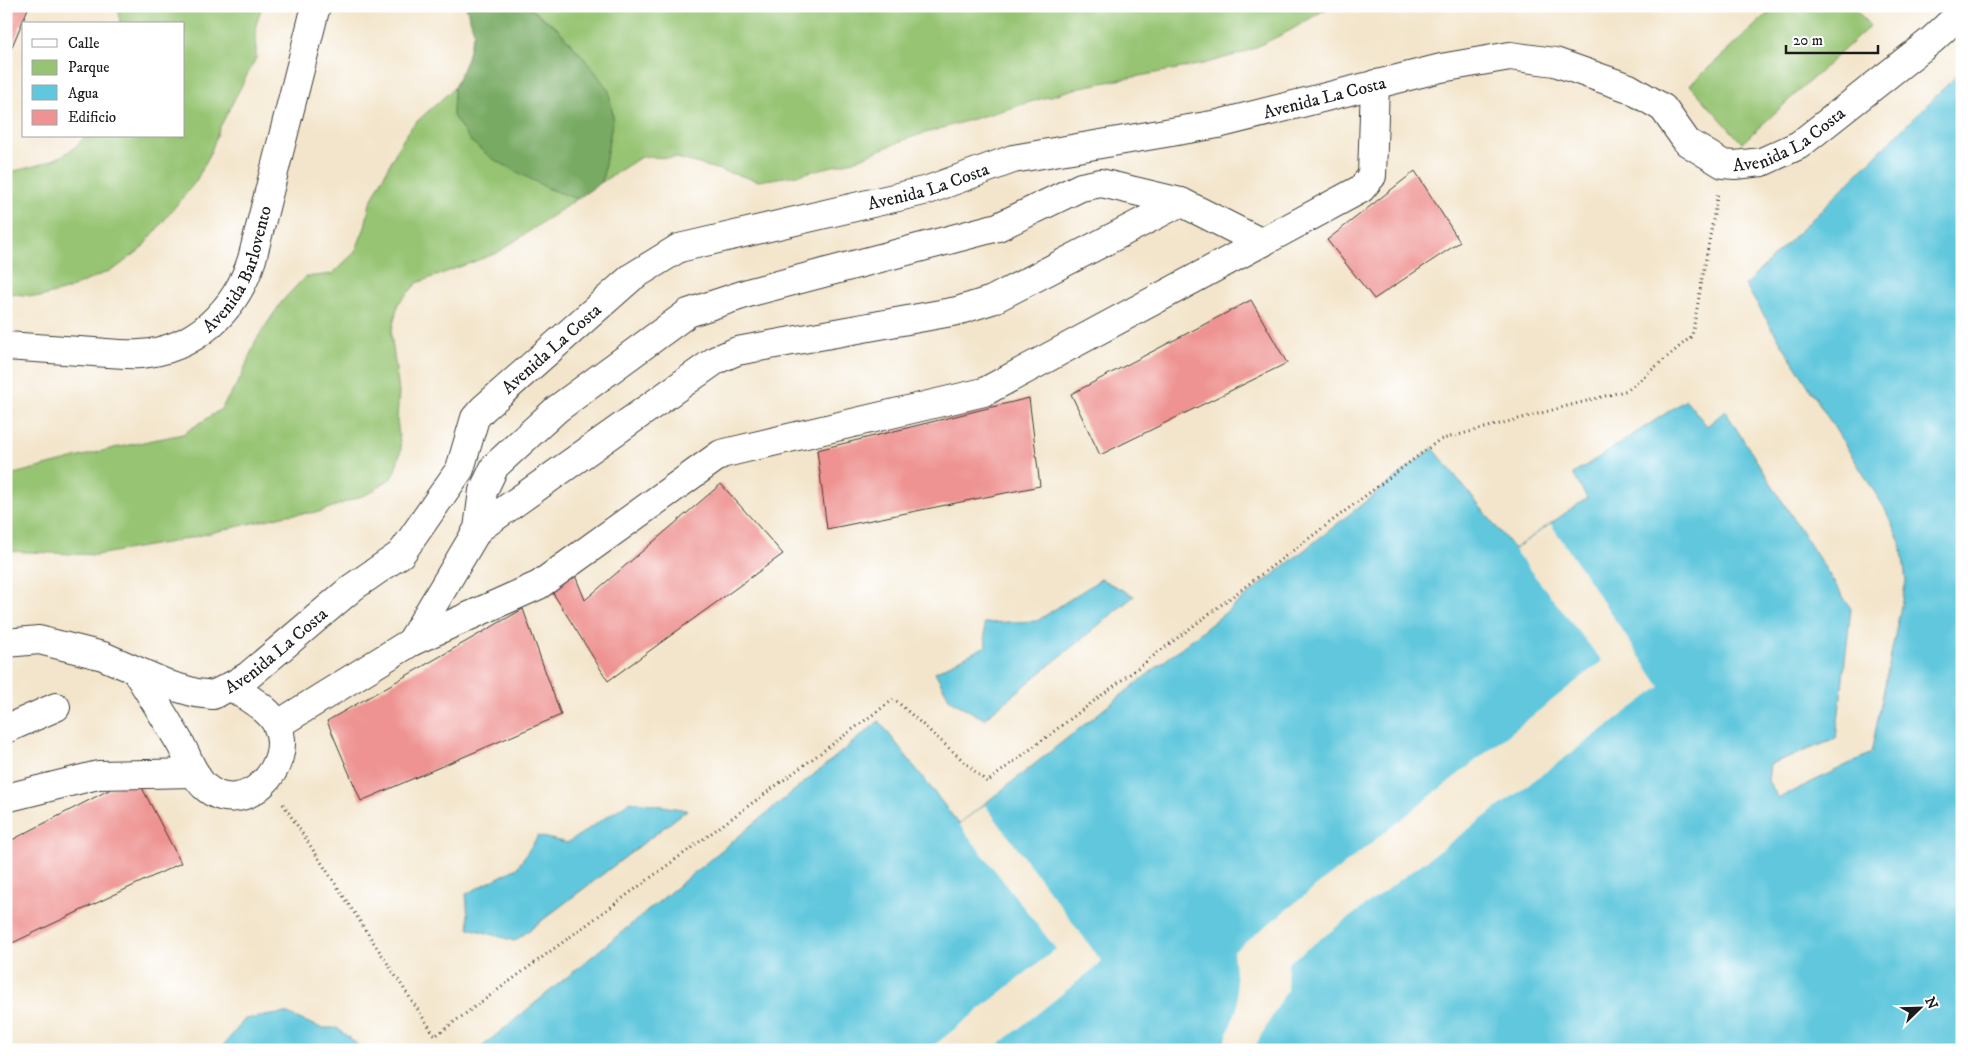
<svg xmlns="http://www.w3.org/2000/svg" width="1968" height="1056" font-family="'IM FELL DW Pica',serif">
<style>
.green{fill:#96c472;stroke:#597047}
.forest{fill:#78aa64;stroke:#4a6340}
.water{fill:#60c7dd;stroke:#3e727c}
.pier{fill:#f3e5cb}
.building{fill:#ee9391}
.lines{fill:none;stroke-linecap:round;stroke-linejoin:round}
.minor-casing{stroke:#3c3a36;stroke-width:30}
.path{stroke:#3c3a36;stroke-width:3;stroke-dasharray:1 4;stroke-linecap:butt}
.minor{stroke:#fff;stroke-width:28}
.labels{text-anchor:middle;stroke-width:4;stroke-linejoin:round;paint-order:stroke}
.street-label{font-size:18px;fill:#1c1c1c;stroke:#fff}
</style>
<rect width="100%" height="100%" fill="#fff"/>
<filter id="ink" filterUnits="userSpaceOnUse"><feTurbulence type="fractalNoise" baseFrequency=".02" numOctaves="2"/><feDisplacementMap in="SourceGraphic" scale="10" xChannelSelector="R" yChannelSelector="G"/><feConvolveMatrix kernelMatrix="1 2 1 2 8 2 1 2 1" color-interpolation-filters="sRGB"/></filter>
<filter id="wash" filterUnits="userSpaceOnUse"><feTurbulence type="fractalNoise" baseFrequency=".0096" numOctaves="4" result="noise"/><feDisplacementMap in="SourceGraphic" scale="20" xChannelSelector="R" yChannelSelector="G"/><feGaussianBlur stdDeviation="1.12" result="paint"/><feColorMatrix in="noise" values="0 0 0 0 0 0 0 0 0 0 0 0 0 0 0 0 0 1.4 0 .05"/><feComposite in="paint" operator="in"/></filter>
<g filter="url(#wash)">
<rect width="100%" height="100%" fill="#f3e5cb"/>
<g class="green">
<path d="M118,6H262L256,25V58L220,127L210,154L196,181L140,250L116,268L66,290L40,297L6,293V173C34,166 67,161 85,136H184V24H120Z"/>
<polygon points="527,6 1331,6 1291,30 1246,52 1203,64 1081,87 909,138 853,161 797,175 759,181 677,158 641,157 602,182 613,117 592,67 556,27"/>
<polygon points="1776,6 1853,6 1870,26 1742,143 1690,85"/>
<polygon points="454,88 453,116 546,188 577,199 497,253 417,283 398,304 391,334 399,391 397,420 401,450 393,477 370,493 319,512 287,515 172,542 96,555 6,551 6,476 114,448 183,434 221,409 241,377 256,340 283,300 305,277 332,274 355,252 365,227 370,203 399,146 413,125"/>
</g>
<polygon class="forest" points="466,6 526,6 556,27 592,67 609,91 613,117 602,182 577,199 547,188 493,159 470,141 453,116 454,88 466,61 474,32"/>
<g class="water">
<polygon points="1962,70 1962,1050 478,1050 879,721 959,824 1433,448 1514,549 1587,498 1573,474 1686,400 1707,426 1725,411 1851,609 1836,739 1770,764 1768,781 1779,798 1871,753 1906,581 1901,544 1884,507 1745,285"/>
<polygon points="1101,579 1134,596 984,719 950,700 935,672 986,646 984,623 1037,621"/>
<polygon points="631,801 687,810 515,941 469,928 466,894 517,868 538,836 567,843"/>
<polygon points="285,1013 321,1028 337,1028 364,1050 222,1050 223,1046 245,1019"/>
</g>
<g class="pier">
<polygon points="1551,524 1660,687 1288,963 1287,990 1253,1050 1222,1050 1238,1005 1233,952 1602,661 1514,550"/>
<polygon points="985,805 1102,962 992,1050 928,1050 1056,949 959,824"/>
</g>
<g id="blocks">
<g class="building">
<polygon points="6,6 29,6 6,61"/>
<polygon points="1415,171 1460,242 1374,299 1327,240"/>
<polygon points="1251,300 1287,363 1100,455 1071,394"/>
<polygon points="1029,398 1040,486 827,529 817,450"/>
<polygon points="721,484 783,554 608,681 546,582 572,568 585,600"/>
<polygon points="523,609 561,715 361,801 327,721"/>
<polygon points="136,776 181,863 6,946 6,840 12,840"/>
</g>
</g>
</g>
<g filter="url(#ink)">
<use href="#blocks" fill-opacity="0" stroke="#3c3a36" stroke-width="1"/>
<g class="lines">
<defs>
<g id="minor">
<path id="s1" d="M6,346C36,348 65,350 94,352C109,353 125,355 140,354C195,350 236,310 252,259L316,6"/>
<polyline points="478,529 716,360 737,351 957,311 992,300 1181,202"/>
<polyline points="411,642 478,529 483,491 495,466 557,409 688,313 751,292 998,227 1081,187 1101,183 1181,202 1262,243"/>
<path id="s2" d="M6,643L39,640L103,656L172,686L196,693L213,695L231,686L248,676L353,587L401,554L460,469L475,418L483,409L632,277L679,248L928,190L1013,159L1218,124L1441,68L1510,56L1555,62L1629,88L1663,108L1687,142L1723,164L1735,165L1762,162L1799,145L1932,40L1962,12"/>
<path d="M136,671C151,695 166,719 180,743C188,757 193,775 204,786C243,822 296,765 277,725C269,708 245,697 231,686"/>
<polyline points="277,725 411,642 539,585 721,454 984,392 1361,189 1372,176 1375,84"/>
<polyline points="6,729 56,707"/>
<polyline points="6,798 98,775 195,773"/>
</g>
</defs>
<use href="#minor" class="minor-casing"/>
<polyline class="path" points="283,804 435,1036 894,699 987,782 1439,440 1628,390 1692,336 1718,192"/>
<use href="#minor" class="minor"/>
</g>
</g>
<g class="labels">
<g class="street-label">
<text dy="6" stroke="none"><textPath href="#s2" startOffset="1539">Avenida La Costa</textPath></text>
<text dy="6" stroke="none"><textPath href="#s2" startOffset="2049">Avenida La Costa</textPath></text>
<text dy="6" stroke="none"><textPath href="#s2" startOffset="1132">Avenida La Costa</textPath></text>
<text dy="6" stroke="none"><textPath href="#s1" startOffset="275">Avenida Barlovento</textPath></text>
<text dy="6" stroke="none"><textPath href="#s2" startOffset="712">Avenida La Costa</textPath></text>
<text dy="6" stroke="none"><textPath href="#s2" startOffset="294">Avenida La Costa</textPath></text>
</g>
</g>
<rect width="1968" height="1056" fill="none" stroke="#fff" stroke-width="25"/>
<rect x="22" y="22" width="162" height="115" fill="#ffffff" stroke="#a4a4a4"/>
<rect x="32" y="39" width="25" height="8" fill="#ffffff" stroke="#a4a4a4"/>
<text x="68" y="48" font-size="15" fill="#1c1c1c">Calle</text>
<rect x="32" y="60" width="25" height="15" fill="#96c472" stroke="#a4a4a4"/>
<text x="68" y="72" font-size="15" fill="#1c1c1c">Parque</text>
<rect x="32" y="85" width="25" height="15" fill="#60c7dd" stroke="#a4a4a4"/>
<text x="68" y="98" font-size="15" fill="#1c1c1c">Agua</text>
<rect x="32" y="110" width="25" height="15" fill="#ee9391" stroke="#a4a4a4"/>
<text x="68" y="122" font-size="15" fill="#1c1c1c">Edificio</text>
<g transform="translate(1920 1008) rotate(67)" stroke="#ffffff" stroke-width="4" paint-order="stroke">
<path d="M0-4L9 19L0 12L-9 19Z" fill="#1c1c1c"/>
<text y="-8" font-size="14" font-weight="bold" text-anchor="middle" fill="#1c1c1c">N</text>
</g>
<path d="M1786 45v8h92v-8" fill="none" stroke="#1c1c1c" stroke-width="2.5"/>
<text x="1793" y="45" font-size="15" fill="#1c1c1c" stroke="#ffffff" stroke-width="4" paint-order="stroke">20 m</text>
</svg>
